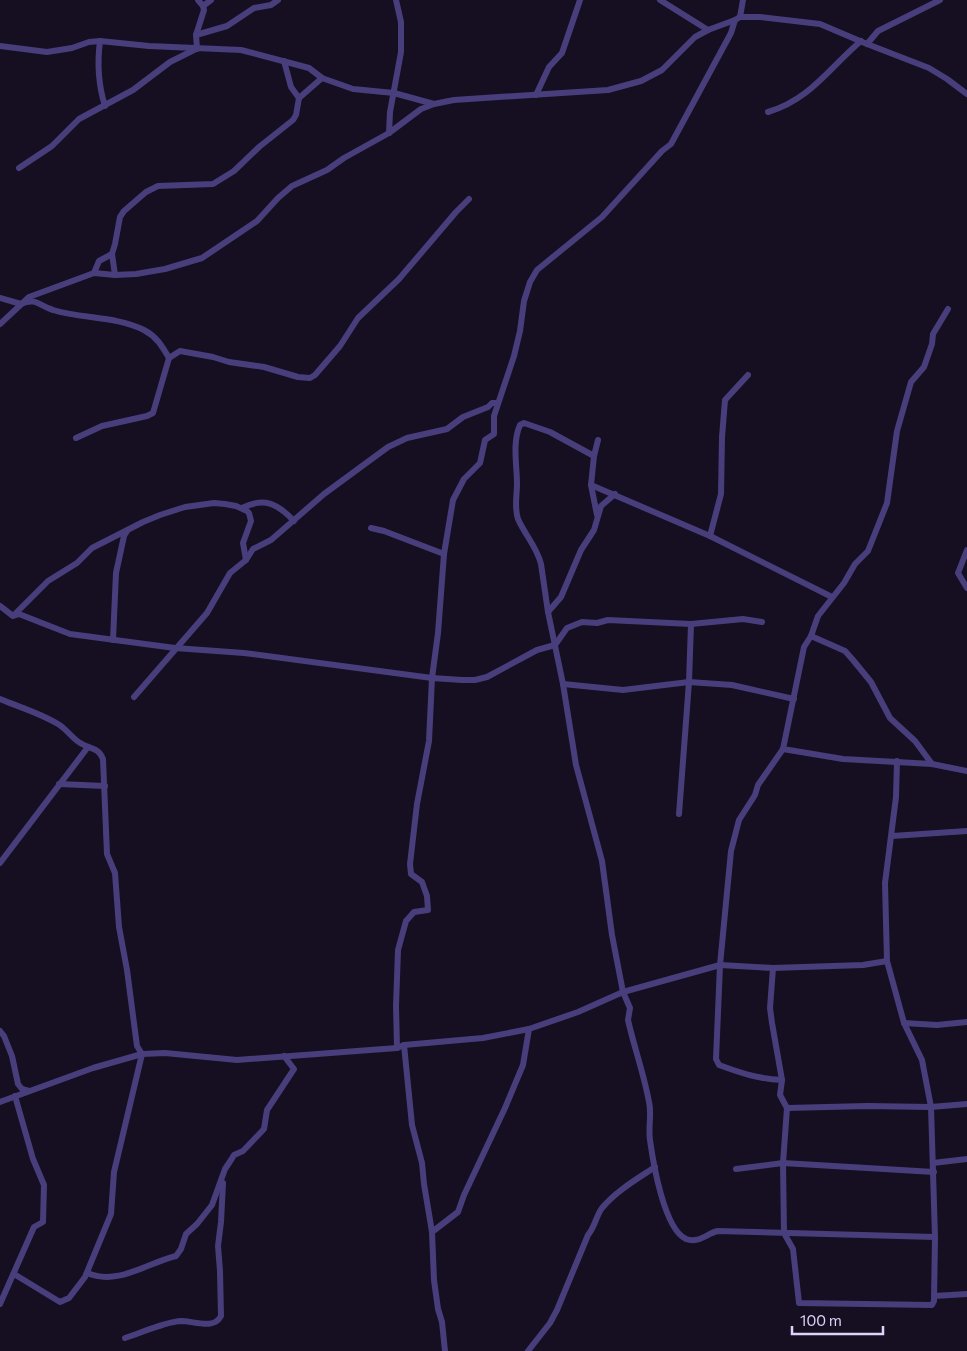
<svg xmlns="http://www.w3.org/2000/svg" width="967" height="1351" font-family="Commissioner,sans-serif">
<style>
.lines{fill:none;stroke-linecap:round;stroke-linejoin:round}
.minor{stroke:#493e7c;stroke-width:6}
</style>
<rect width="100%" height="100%" fill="#150f21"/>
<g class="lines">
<g class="minor">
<polyline points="660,0 708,30"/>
<polyline points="203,6 211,0"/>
<polyline points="740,17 743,0"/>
<polyline points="196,35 227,26 254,8 271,5 278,0"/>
<path d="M100,41C97,64 98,84 105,106"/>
<polyline points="867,44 878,31 940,0"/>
<polyline points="0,46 47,52 72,48 89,42 100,41 149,46 241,50 309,68 322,78 353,89 394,93 434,104"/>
<polyline points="197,49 196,35 204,10 203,6 198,0"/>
<polyline points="284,61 291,87 299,98"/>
<polyline points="536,95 549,67 562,53 580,0"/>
<path d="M768,112C810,100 830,67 861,41"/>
<polyline points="389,133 390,112 401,52 401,22 396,0"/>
<polyline points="19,168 52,146 79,119 133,90 170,62 196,49"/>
<polyline points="94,273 99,261 112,254"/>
<polyline points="115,275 112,254 115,244 120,217 124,211 146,192 158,186 213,184 234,171 259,147 293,120 296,115 299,98 322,78"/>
<path d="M0,298L21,304C36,297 39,306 53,310C82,319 116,316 144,330C157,337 162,346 169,358"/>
<polyline points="948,309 933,334 932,344 924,367 911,382 897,431 887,503 868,551 855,564 844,583 818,616 811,636 804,647 783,749 843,759 932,764 967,771"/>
<polyline points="0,324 29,297 94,273 115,275 136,274 165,269 202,258 257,221 278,198 292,186 327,170 344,158 389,133 421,109 434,104 454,100 608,90 641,81 662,70 695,37 708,30 735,20 740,17 760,17 820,24 867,44 929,68 947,79 967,94"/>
<polyline points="76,438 102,426 147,416 153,413 169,358 180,351 213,357 229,362 264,367 298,377 310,378 315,375 340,346 358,318 399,279 456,212 469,199"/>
<path d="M594,456L550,432L524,423L520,425C512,443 517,465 517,484C517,496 514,507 518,519C525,535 537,547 541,564L548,612L563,684L576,765L602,861L612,935L623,992L630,1008L628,1020C634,1047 644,1074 649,1102C652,1114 648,1127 650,1140C653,1162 664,1229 686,1239C699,1244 707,1233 718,1231L935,1237"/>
<polyline points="591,485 710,536 832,597"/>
<path d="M242,508C264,497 277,503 294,521"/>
<polyline points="597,515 591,485 594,456 598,440"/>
<polyline points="371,528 384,531 444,554"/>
<polyline points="710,536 721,494 722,437 725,400 748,375"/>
<polyline points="967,550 958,573 967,588"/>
<polyline points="0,606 13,616 19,614 70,634 175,648 244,653 432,678 462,680 475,680 487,677 537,650 555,645 567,628 582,622 597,623 608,620 691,624 743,619 762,622"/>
<polyline points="548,612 561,597 581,550 594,530 601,506 615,494"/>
<polyline points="14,615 48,581 77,563 92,548 143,522 160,515 185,507 214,503 225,504 236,506 247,511 249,513 251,521 243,543 246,560"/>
<polyline points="811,636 845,651 853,660 871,682 890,718 915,741 932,764"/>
<polyline points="113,640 116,573 124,536 127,531"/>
<polyline points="563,684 623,690 689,682 732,685 794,699"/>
<polyline points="134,697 207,613 230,573 246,560 253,549 271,540 324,494 388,447 407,438 447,429 463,417 488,407 492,403 498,403"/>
<path d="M0,699C19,707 40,713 58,724C67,729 73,740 82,744C91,749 99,748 103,759L107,854L115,873L119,927L127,970L137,1046L142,1054L114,1172L111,1214L85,1277L69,1298L60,1302L14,1274"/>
<polyline points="59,784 105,786"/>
<polyline points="679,814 689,682 691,624"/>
<polyline points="892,836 967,831"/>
<polyline points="0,863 88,747"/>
<polyline points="773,968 770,1008 772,1023 782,1080 780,1095 787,1108 783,1163 784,1233 793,1249 799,1303 932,1305 934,1301 935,1237 931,1107 922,1060 904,1023 887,961 885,883 896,797 897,761"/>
<polyline points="904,1023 937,1025 967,1022"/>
<polyline points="0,1031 4,1036 12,1056 18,1084 22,1089 29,1091"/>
<polyline points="404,1045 412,1125 422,1163 424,1184 432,1232 434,1280 438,1309 442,1322 445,1351"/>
<polyline points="397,1048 396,1006 398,950 406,921 414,912 428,910 427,896 422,882 411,874 410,864 417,804 429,741 432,678 438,633 444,554 453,500 464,479 480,463 485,440 494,434 494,416 514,356 520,331 524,301 530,282 537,270 602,217 662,151 671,144 731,33 735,20"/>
<path d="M782,1080C758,1079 741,1073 719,1065L716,1059L720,965L731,851L739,820L755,795L758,785L783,749"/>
<polyline points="0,1102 93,1068 142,1054 165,1053 237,1060 397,1048 404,1045 483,1038 529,1029 578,1012 623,992 720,965 773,968 863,965 887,961"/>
<polyline points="787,1108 867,1106 931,1107 967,1104"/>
<polyline points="933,1163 967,1159"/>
<polyline points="736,1169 783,1163 934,1172"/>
<polyline points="432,1232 458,1212 464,1195 505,1108 523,1065 529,1029"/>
<path d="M87,1273C118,1286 147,1263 176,1256L181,1249L186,1234L197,1224L212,1205L225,1169L231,1160L234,1155L243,1151L264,1129L267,1110L294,1069L284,1056"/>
<polyline points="934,1296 967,1294"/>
<polyline points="0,1304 34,1227 43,1222 44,1185 33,1159 15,1096"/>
<path d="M125,1338C141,1333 164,1322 181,1321C194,1321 214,1330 221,1316L220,1271L218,1246L221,1222L223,1183"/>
<path d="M528,1351L550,1323L557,1310L588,1235C595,1227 596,1216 602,1208C616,1191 637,1179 655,1167"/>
</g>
</g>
<path d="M792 1326v8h91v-8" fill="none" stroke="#ddd3fb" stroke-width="2.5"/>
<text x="800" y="1326" font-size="15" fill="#ddd3fb" stroke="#150f21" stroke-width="4" paint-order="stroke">100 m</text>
</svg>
